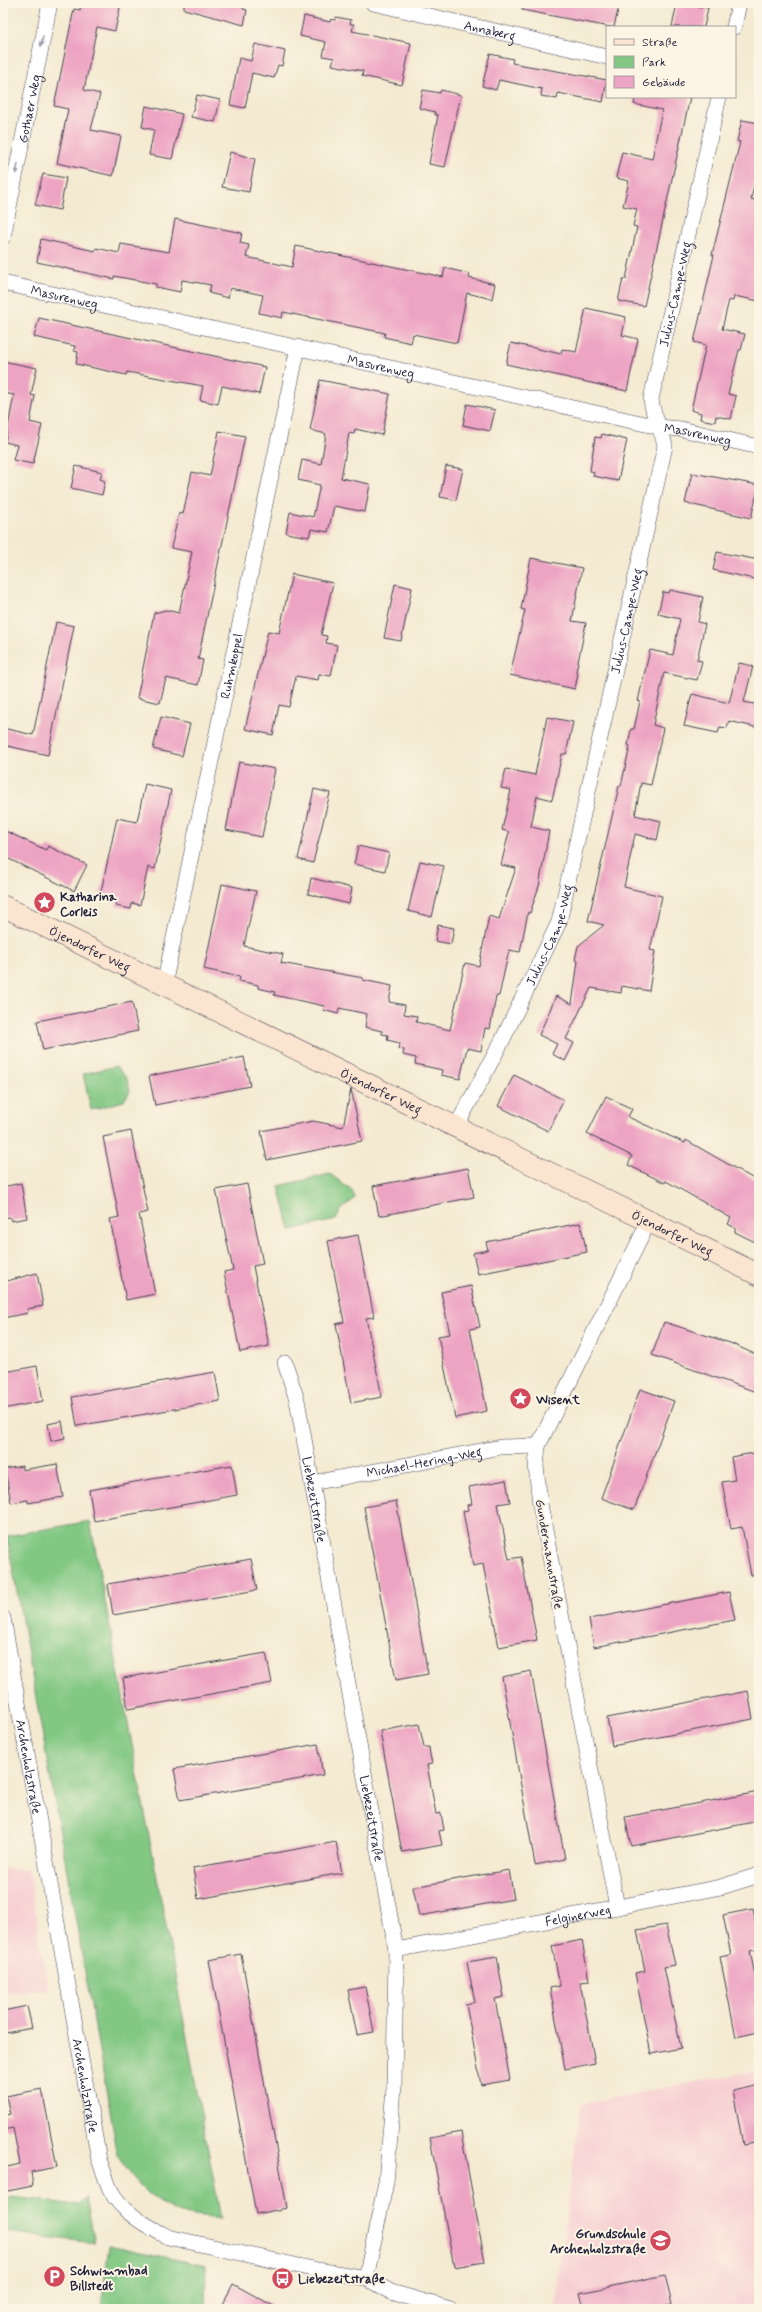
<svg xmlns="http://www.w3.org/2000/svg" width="762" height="2312" font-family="Mynerve,sans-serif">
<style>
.built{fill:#f7cfd2}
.green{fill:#82c883;stroke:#52755f}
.building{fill:#eda3c2}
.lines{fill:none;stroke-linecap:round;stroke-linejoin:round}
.street-casing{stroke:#424052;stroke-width:16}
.secondary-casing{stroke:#424052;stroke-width:22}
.street{stroke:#fff;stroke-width:15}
.secondary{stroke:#fce5d0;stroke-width:21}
.oneway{fill:#9c9ca7}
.labels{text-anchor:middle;stroke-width:4;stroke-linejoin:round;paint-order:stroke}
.street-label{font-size:13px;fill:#22223b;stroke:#fcf5e5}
.poi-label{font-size:13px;font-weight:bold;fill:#22223b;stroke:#fcf5e5;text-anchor:start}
</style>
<rect width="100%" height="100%" fill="#fcf5e5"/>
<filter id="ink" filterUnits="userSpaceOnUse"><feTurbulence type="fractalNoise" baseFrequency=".025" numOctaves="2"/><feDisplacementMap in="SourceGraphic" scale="8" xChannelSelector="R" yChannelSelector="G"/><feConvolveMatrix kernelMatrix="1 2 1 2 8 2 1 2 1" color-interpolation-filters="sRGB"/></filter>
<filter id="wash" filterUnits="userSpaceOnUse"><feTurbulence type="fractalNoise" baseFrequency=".012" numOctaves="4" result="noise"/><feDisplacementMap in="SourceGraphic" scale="16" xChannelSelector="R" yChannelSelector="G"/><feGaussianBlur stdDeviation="0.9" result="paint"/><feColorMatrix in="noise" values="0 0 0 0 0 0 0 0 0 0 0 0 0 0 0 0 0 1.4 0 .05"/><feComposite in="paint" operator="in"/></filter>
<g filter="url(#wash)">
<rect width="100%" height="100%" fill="#f4ead1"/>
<g class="built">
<polygon points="3,1869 29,1870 48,1990 3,1993"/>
<polygon points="759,2070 759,2309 554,2309 581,2104"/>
</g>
<g class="green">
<polygon points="116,1066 127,1079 130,1091 124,1101 91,1110 83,1074"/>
<polygon points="330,1174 353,1192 355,1198 341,1210 336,1220 290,1230 279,1186"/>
<path d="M90,1521L221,2219C209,2217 195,2217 184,2214C154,2204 132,2182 118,2156L7,1536Z"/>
<polygon points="3,2196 79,2205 86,2198 95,2243 3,2232"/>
<polygon points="109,2245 206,2266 205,2309 101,2309"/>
</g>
<g id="blocks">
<g class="building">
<polygon points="81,3 121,3 115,31 97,27 84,90 100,94 91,130 121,136 113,176 57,163 68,109 54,106 74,9 80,10"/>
<polygon points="184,3 244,3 243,9 247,10 244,25 184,9"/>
<polygon points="522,3 605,3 619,6 614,27 610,27 522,10"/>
<polygon points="677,3 708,8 704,27 672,27"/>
<polygon points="304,16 330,22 331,19 335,20 336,17 351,20 350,24 354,24 352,31 411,43 402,85 362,76 363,71 332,65 334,58 323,56 326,42 300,36"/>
<polygon points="255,44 285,51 282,66 278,65 274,78 252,73 245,108 230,105 239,58 251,61"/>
<polygon points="490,54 513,59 512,63 607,80 603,102 558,93 557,99 541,96 542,89 499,80 496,90 482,86"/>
<polygon points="423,90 440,93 441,90 461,95 445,167 429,164 438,115 435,115 435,112 419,108"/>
<polygon points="197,95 220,100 215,122 191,117"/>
<polygon points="635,97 690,97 644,306 618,301 623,279 626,279 637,227 633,226 637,209 623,206 629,181 616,178 622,152 652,159 662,110 634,104"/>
<polygon points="146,106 182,114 172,159 149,155 154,130 142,127"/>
<polygon points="742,120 759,123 759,163 751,199 759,201 759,301 734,296 733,301 729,300 722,329 745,334 741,350 739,350 728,394 736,396 731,419 716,416 715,422 700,419 701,413 691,410 706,345 694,342 714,255 712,255 740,142 737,141"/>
<polygon points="230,152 255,159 249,192 222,187"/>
<polygon points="43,174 66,178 60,210 35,205"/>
<polygon points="175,219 242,233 240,243 249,245 246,257 292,267 296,246 443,277 445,268 470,274 469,278 495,284 492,299 467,293 457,343 413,334 411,343 384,337 385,333 283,312 282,318 259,313 263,295 230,288 228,298 209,293 211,285 182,280 180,292 156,287 156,284 114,276 114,279 37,262 41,239 95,251 96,248 119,253 121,244 169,252"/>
<polygon points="586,308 626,317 622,335 638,339 627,391 506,364 511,343 561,354 562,349 576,352"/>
<polygon points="39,318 265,367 259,394 222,386 218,404 200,400 203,386 127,372 126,375 76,364 78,352 74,351 75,346 34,337"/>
<polygon points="3,361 37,368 31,395 35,396 30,422 42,425 33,464 13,460 17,445 5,442 14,395 3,393"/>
<polygon points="320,380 390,394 382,435 355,429 354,434 349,433 341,478 370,484 365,512 334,506 328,532 311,529 309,537 286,533 290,512 313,517 320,485 298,480 302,460 321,464 326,434 310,430"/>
<polygon points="467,404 495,410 490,431 463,425"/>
<polygon points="219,431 245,436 198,659 203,660 198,685 166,678 160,703 137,698 154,613 166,610 179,613 192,552 171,548 179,513 183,514 192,472 210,476"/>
<polygon points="602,434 627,440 618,481 593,476 594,472 590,471 595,437 601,438"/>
<polygon points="76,466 102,472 100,479 105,481 102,495 71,488"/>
<polygon points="446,466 463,469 456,500 440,497"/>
<polygon points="692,473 759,485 751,518 685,503"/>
<polygon points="717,552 759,560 759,580 713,570"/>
<polygon points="531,558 582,568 572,621 586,623 576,672 578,673 575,689 510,675 525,610 521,609"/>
<polygon points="292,574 333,583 321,635 327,636 326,643 337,645 331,676 319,674 318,680 296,676 289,707 279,705 273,735 245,729 268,631 279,633"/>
<polygon points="395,584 412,588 401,641 384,638"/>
<polygon points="670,590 703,597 698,622 705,624 697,660 702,661 697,680 664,673 653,725 663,728 651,785 641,783 635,815 661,821 657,840 635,834 624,887 662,896 650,950 655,951 649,991 622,986 621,993 591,988 566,1039 574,1043 565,1061 552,1054 557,1044 539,1035 556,996 572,1004 578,961 575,960 578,946 604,925 588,921 619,786 621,786 630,746 628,745 631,729 634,729 640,701 638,701 650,650 673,655 680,619 658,614 663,592 669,593"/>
<polygon points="56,622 74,626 48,755 3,745 3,728 33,735"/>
<polygon points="739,663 753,666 744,702 759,705 759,728 729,721 727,728 720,727 718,733 684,726 692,694 729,703"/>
<polygon points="161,717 190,724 182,756 153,749"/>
<polygon points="547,717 573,722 566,754 562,754 552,800 537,796 531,827 549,831 539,886 530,913 528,912 520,952 509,950 499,996 496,996 490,1029 485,1028 481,1051 467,1048 460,1079 441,1075 442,1070 415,1064 416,1058 403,1055 404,1050 398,1049 400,1043 387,1040 388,1035 382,1034 382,1031 365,1027 367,1014 339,1008 338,1014 323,1010 324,1006 274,995 275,992 258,988 258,985 239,981 240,977 204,969 222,884 256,891 244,946 283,954 281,963 363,978 363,980 392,986 389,1002 405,1005 404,1014 417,1016 416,1022 450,1030 465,963 479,966 489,916 499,919 516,868 501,865 509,832 502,830 511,790 501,788 506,769 535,775"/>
<polygon points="239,762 275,769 262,837 226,830"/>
<polygon points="145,784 171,790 155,869 148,867 140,905 132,903 131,909 116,906 117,900 100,896 117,818 137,822"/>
<polygon points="314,789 330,793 313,863 298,859"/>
<polygon points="3,830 46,850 48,846 87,865 74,891 3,856"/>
<polygon points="358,846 389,853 385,871 354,864"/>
<polygon points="420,861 444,866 432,917 408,911"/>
<polygon points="311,878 352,888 349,904 308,894"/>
<polygon points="438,925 454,928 451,944 435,941"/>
<polygon points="132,1002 138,1031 43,1050 37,1021"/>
<polygon points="244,1057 250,1086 155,1105 149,1076"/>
<polygon points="514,1075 564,1100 548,1131 498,1106"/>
<polygon points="351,1089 362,1141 267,1160 261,1131 313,1121 343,1127"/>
<polygon points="606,1096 632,1109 628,1117 685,1143 686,1140 759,1182 759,1244 735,1232 735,1228 728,1224 731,1218 666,1181 665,1183 628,1165 632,1156 587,1134"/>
<polygon points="131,1131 148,1212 139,1214 155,1294 126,1300 110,1219 119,1217 103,1137"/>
<polygon points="468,1168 474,1197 379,1216 373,1186"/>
<polygon points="21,1183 27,1218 11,1221 10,1217 3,1218 3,1187"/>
<polygon points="247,1184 263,1264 253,1266 269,1346 240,1352 224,1272 233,1270 216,1190"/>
<polygon points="580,1223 587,1252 478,1274 473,1253 488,1250 486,1242"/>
<polygon points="358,1235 374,1317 366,1318 382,1397 351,1403 336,1324 344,1322 328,1241"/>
<polygon points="37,1273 43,1306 27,1309 28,1313 3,1318 3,1282"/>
<polygon points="471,1286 480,1327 470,1329 487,1411 455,1418 438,1336 450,1334 441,1292"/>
<polygon points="664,1322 730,1343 759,1356 759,1393 652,1355"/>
<polygon points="37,1366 43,1401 3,1409 3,1377 6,1376 5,1372"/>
<polygon points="215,1372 220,1401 77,1426 72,1397"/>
<polygon points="640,1389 674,1401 634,1510 601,1498"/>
<polygon points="62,1421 65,1438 51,1441 48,1424"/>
<polygon points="759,1452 759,1575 751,1575 742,1527 731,1529 722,1482 735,1480 731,1457"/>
<polygon points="57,1464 63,1497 28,1503 28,1500 11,1503 5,1469 22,1466 22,1470"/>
<polygon points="232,1465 237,1495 94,1521 89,1490"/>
<polygon points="506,1480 510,1502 498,1504 509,1559 521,1557 537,1640 499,1647 483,1564 473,1566 463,1511 468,1510 467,1505 472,1504 469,1487"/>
<polygon points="396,1501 428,1674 396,1680 364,1507"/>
<polygon points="251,1559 257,1590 113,1615 108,1584"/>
<polygon points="729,1592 735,1620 594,1647 589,1619"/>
<polygon points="266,1653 272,1683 128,1709 123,1678"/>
<polygon points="531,1671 565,1859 535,1865 502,1677"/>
<polygon points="748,1691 753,1719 612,1746 607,1718"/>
<polygon points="419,1724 424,1747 429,1747 430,1755 432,1764 427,1765 436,1814 441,1813 444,1830 439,1831 442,1845 402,1852 380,1731"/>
<polygon points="318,1744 323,1775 180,1800 174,1769"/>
<polygon points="759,1792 759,1821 631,1846 625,1817"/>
<polygon points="336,1842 342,1873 198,1899 193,1868"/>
<polygon points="509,1870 514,1899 419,1916 413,1887"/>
<polygon points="753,1909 759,1942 759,1949 750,1951 759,1995 759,2032 736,2037 720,1957 731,1955 723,1915"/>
<polygon points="666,1925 675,1965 664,1967 681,2048 651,2054 635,1973 645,1971 637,1930"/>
<polygon points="582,1940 589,1981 580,1982 595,2063 565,2069 550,1988 560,1986 552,1946"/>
<polygon points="241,1954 287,2208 256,2214 209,1960"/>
<polygon points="497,1957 504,1997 495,1999 510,2080 481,2085 466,2004 475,2002 467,1962"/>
<polygon points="365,1987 374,2032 357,2035 348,1990"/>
<polygon points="27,2006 32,2028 6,2033 3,2011"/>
<polygon points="759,2085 759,2142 743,2145 733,2091"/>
<polygon points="42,2089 57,2167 31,2172 33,2186 3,2192 3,2168 20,2164 13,2128 3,2130 3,2116 10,2114 6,2096"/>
<polygon points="461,2132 485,2262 454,2267 430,2138"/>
<polygon points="665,2275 672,2305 654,2309 584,2309 580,2293"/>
<polygon points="233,2284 279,2309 220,2309"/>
</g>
</g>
</g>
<g filter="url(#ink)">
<use href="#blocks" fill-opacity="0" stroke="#424052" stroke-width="1"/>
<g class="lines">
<defs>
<g id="street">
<path id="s1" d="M373,3L607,57"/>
<polyline points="734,27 739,3"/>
<path id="s2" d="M3,237L50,3"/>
<path id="s3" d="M3,283L659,427L681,429L759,447"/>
<path id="s4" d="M164,985L298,347"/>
<path id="s5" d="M456,1127L502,1041L559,922L665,446C662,428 653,419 651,399L719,97"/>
<path id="s6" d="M285,1363L297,1400L396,1950L394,2088L386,2182L366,2278"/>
<path id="s7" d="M312,1483L501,1447L538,1446"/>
<path id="s8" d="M3,1618L99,2160C103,2169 106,2180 110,2189C121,2212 147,2226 168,2237L317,2270L366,2278L391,2292L450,2309"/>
<polyline points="617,1907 540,1504 536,1466 538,1446 649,1221"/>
<path id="s9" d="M396,1950L721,1887L759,1875"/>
</g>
<g id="secondary">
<path id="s10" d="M3,906L759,1275"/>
</g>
</defs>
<use href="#street" class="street-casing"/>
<use href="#secondary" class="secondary-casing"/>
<use href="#street" class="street"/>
<use href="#secondary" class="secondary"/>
</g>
<defs><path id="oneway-solid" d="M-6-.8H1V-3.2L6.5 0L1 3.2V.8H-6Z"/></defs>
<g class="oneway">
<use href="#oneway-solid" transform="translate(42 41) rotate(101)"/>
<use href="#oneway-solid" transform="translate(17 169) rotate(101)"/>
</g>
</g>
<defs>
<symbol id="sight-disc" viewBox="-11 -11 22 22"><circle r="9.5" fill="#d1495b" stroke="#fcf5e5"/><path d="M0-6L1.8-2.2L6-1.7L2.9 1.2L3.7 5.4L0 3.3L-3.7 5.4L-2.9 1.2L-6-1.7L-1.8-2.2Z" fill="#fff"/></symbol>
<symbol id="school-disc" viewBox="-11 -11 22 22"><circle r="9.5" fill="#d1495b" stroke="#fcf5e5"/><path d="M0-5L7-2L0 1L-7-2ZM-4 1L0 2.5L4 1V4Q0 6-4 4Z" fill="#fff"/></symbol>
<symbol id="parking-disc" viewBox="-11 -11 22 22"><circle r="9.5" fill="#d1495b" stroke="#fcf5e5"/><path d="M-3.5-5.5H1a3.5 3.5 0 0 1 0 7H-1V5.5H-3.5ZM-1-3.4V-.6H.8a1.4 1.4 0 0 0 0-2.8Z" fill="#fff"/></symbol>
<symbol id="bus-disc" viewBox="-11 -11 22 22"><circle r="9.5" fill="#d1495b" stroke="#fcf5e5"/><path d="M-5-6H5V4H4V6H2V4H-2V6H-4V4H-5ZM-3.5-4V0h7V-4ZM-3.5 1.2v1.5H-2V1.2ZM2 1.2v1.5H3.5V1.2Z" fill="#fff"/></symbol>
</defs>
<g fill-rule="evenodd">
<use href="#sight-disc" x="32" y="890" width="25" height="25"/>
<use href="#sight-disc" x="508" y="1386" width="25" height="25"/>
<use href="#school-disc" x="648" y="2228" width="25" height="25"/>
<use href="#parking-disc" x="42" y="2264" width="25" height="25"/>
<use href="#bus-disc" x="270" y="2266" width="25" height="25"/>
</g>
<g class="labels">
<g class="street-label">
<text dy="5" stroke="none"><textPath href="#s1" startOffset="120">Annaberg</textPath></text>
<text dy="5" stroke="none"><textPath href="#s2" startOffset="131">Gothaer Weg</textPath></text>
<text dy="5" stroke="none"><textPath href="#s5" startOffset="874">Julius-Campe-Weg</textPath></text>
<text dy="5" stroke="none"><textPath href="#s3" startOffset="63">Masurenweg</textPath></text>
<text dy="5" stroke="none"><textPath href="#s3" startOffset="387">Masurenweg</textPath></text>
<text dy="5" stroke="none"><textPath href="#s3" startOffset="711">Masurenweg</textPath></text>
<text dy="5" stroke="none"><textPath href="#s5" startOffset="538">Julius-Campe-Weg</textPath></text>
<text dy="5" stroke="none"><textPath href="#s4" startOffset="326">Ruhmkoppel</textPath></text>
<text dy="5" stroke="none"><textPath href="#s5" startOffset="214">Julius-Campe-Weg</textPath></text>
<text dy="5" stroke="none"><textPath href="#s10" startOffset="97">Öjendorfer Weg</textPath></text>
<text dy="5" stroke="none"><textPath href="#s10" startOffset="421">Öjendorfer Weg</textPath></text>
<text dy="5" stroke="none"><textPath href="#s10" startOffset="745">Öjendorfer Weg</textPath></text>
<text dy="5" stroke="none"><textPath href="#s7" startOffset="114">Michael-Hering-Weg</textPath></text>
<text dy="5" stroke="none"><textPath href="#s6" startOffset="140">Liebezeitstraße</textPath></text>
<text transform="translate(550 1554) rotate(80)" y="5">Gundermannstraße</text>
<text dy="5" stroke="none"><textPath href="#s8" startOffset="151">Archenholzstraße</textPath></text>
<text dy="5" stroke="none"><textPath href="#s6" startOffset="464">Liebezeitstraße</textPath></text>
<text dy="5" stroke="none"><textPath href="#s9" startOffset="185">Felginerweg</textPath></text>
<text dy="5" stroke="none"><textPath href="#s8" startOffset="475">Archenholzstraße</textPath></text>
</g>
<g class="poi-label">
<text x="60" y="901">Katharina<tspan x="60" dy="15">Corleis</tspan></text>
<text x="536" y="1404">Wisent</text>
<text x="646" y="2238" text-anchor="end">Grundschule<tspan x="646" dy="15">Archenholzstraße</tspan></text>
<text x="70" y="2275">Schwimmbad<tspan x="70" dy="15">Billstedt</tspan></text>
<text x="298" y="2283">Liebezeitstraße</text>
</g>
</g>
<rect width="762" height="2312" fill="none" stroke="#fcf5e5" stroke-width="16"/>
<rect x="606" y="26" width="130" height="72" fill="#fcf5e5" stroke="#a5a1a1"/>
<rect x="614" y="39" width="20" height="6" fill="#fce5d0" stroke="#a5a1a1"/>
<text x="642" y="46" font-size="12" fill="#22223b">Straße</text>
<rect x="614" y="56" width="20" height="12" fill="#82c883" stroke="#a5a1a1"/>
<text x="642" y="66" font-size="12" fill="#22223b">Park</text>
<rect x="614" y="76" width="20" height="12" fill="#eda3c2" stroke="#a5a1a1"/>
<text x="642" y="86" font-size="12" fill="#22223b">Gebäude</text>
</svg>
